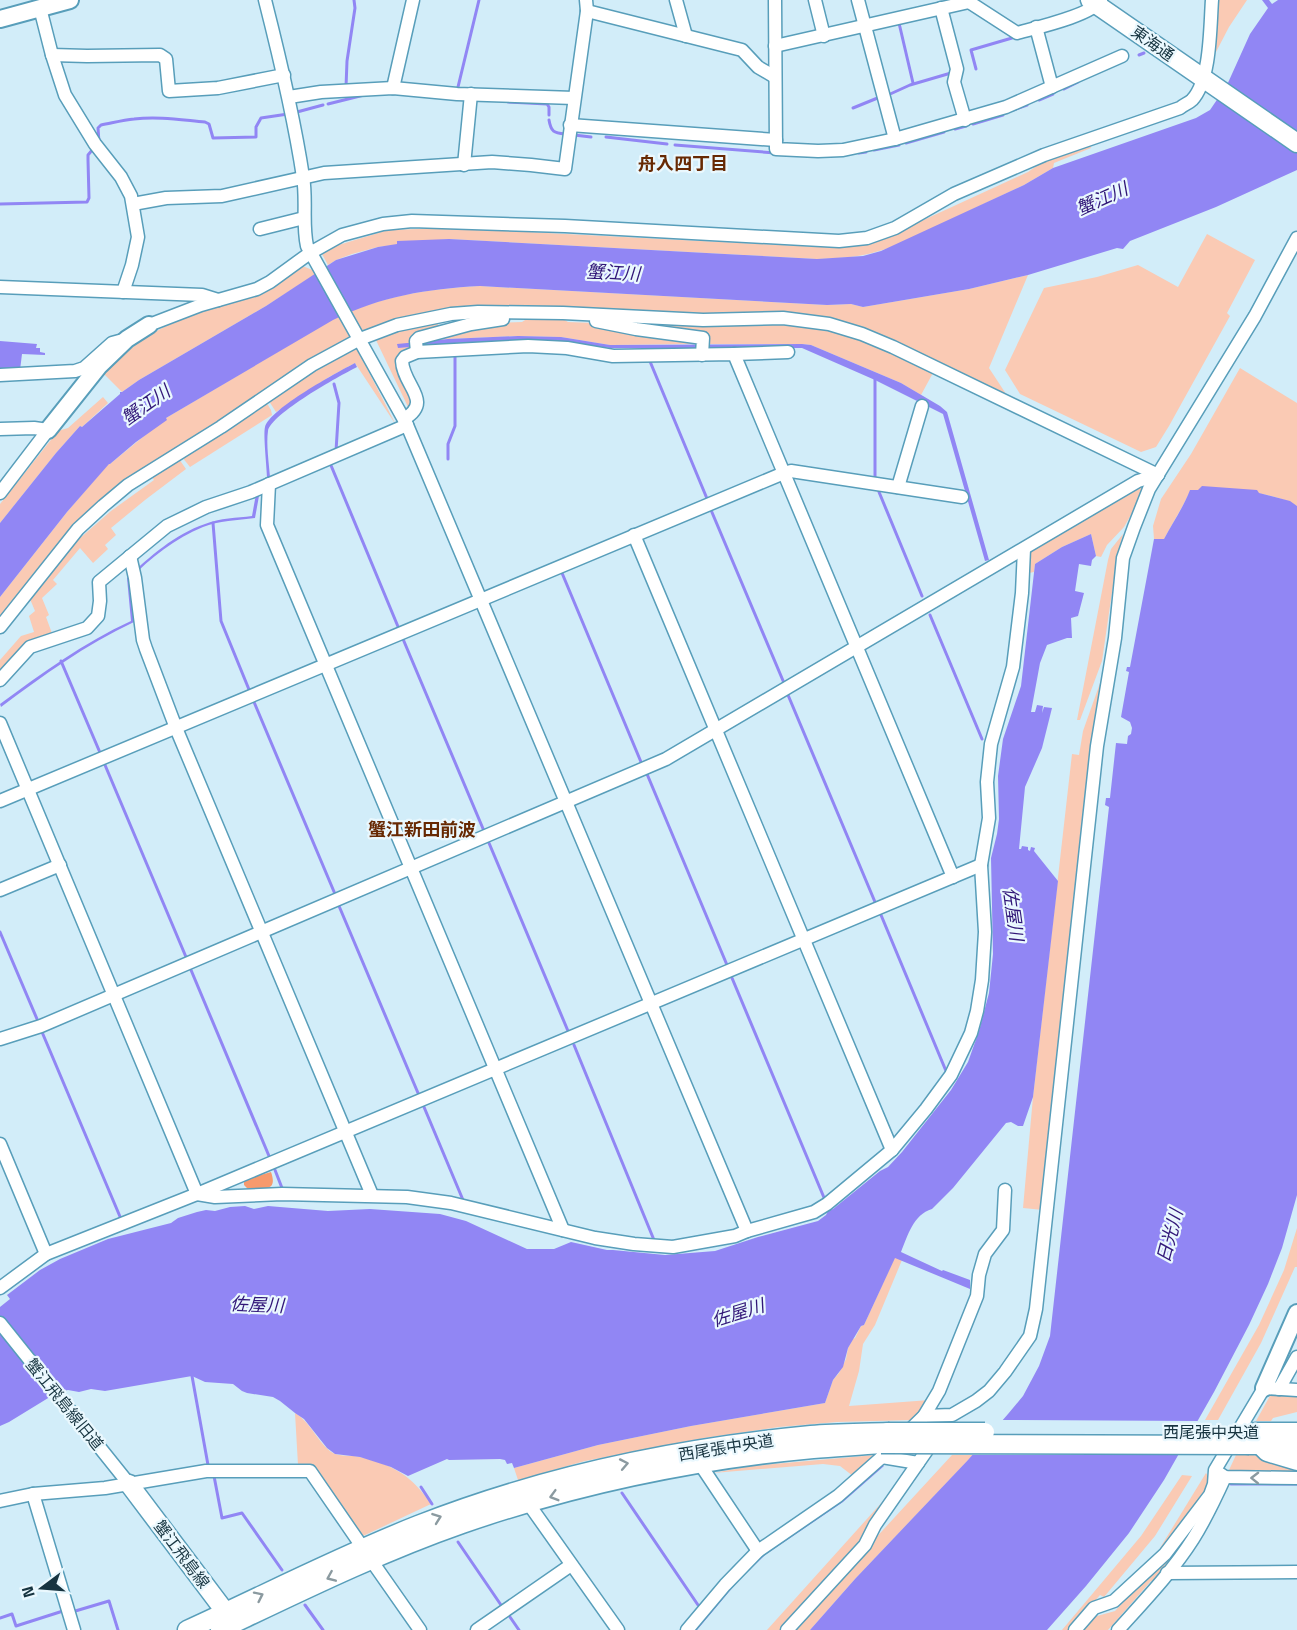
<svg xmlns="http://www.w3.org/2000/svg" width="1297" height="1630" font-family="'Titillium Web','Noto Sans JP',sans-serif">
<style>
.green{fill:#facab4}
.forest{fill:#f79a6d}
.water{fill:#9186f4}
.pier{fill:#d2edf9}
.lines{fill:none;stroke-linecap:round;stroke-linejoin:round}
.stream{stroke:#9186f4;stroke-width:3}
.street-casing{stroke:#589eba;stroke-width:15}
.secondary-casing{stroke:#589eba;stroke-width:20}
.primary-casing{stroke:#589eba;stroke-width:21}
.street{stroke:#fff;stroke-width:12}
.secondary{stroke:#fff;stroke-width:16}
.primary{stroke:#fff;stroke-width:18}
.primary-bridge-casing{stroke:#589eba;stroke-width:21;stroke-linecap:butt}
.primary-bridge{stroke:#fff;stroke-width:18}
.oneway{stroke:#8b9aa0}
.labels{text-anchor:middle;stroke-width:4.5;stroke-linejoin:round;paint-order:stroke}
.street-label{font-size:16px;fill:#173440;stroke:#eaf8fe}
.neighbourhood-label{font-size:18px;font-weight:bold;fill:#672903;stroke:#eaf8fe}
.water-label{font-size:18px;font-style:italic;fill:#311778;stroke:#eaf8fe}
</style>
<rect width="100%" height="100%" fill="#d2edf9"/>
<g class="green">
<polygon points="1217,0 1247,0 1229,27 1216,52"/>
<path d="M1090,144L1091,148L1054,163L1053,168L1024,185L899,244C870,256 849,258 817,259L449,239L378,247L352,254L336,260L328,265L322,254L332,247L388,230L448,228L818,247L854,245L904,229L1028,172L1045,160Z"/>
<polygon points="1207,234 1255,260 1227,313 1230,316 1169,426 1156,447 1141,452 1020,394 1005,370 1044,288 1097,277 1138,265 1178,287"/>
<path d="M300,265L315,271L316,274L266,306L139,380L122,392L104,374C137,338 168,322 214,307C225,304 238,302 250,297C268,289 284,277 300,265Z"/>
<path d="M1028,275L989,368L1010,400L829,321L474,310L365,334L120,487L0,621V597L67,512L109,463L110,464L166,418L333,319C382,296 426,289 480,286L827,305L851,304L863,307L969,289Z"/>
<polygon points="530,317 561,318 568,322 593,323 699,340 699,344 610,345 561,337 518,336 448,339 422,342 492,323 522,322"/>
<polygon points="600,318 783,322 825,328 876,343 934,371 921,395 901,383 811,345 802,344 706,344"/>
<polygon points="437,320 439,330 411,347 412,350 403,350 396,359 396,365 412,404 409,409 375,338 390,332"/>
<polygon points="356,347 396,425 355,363 329,377 276,412 267,398 313,369"/>
<path d="M1240,368L1297,403V506C1272,490 1220,489 1190,491C1182,509 1173,522 1164,539H1154L1153,526L1161,499L1191,454Z"/>
<polygon points="103,397 108,403 82,427 80,426 56,453 0,523 0,504 58,431 68,428"/>
<polygon points="265,400 271,410 272,415 190,467 182,457"/>
<polygon points="179,459 186,469 145,500 111,528 116,535 105,545 108,549 93,563 80,548 53,580 57,584 42,598 49,615 46,617 53,636 0,677 0,660 21,636 34,632 29,616 35,611 30,599 79,539 111,511 154,480 152,477"/>
<polygon points="1138,485 1148,485 1124,527 1107,545 1101,557 1096,556 1091,534 1062,547 1035,564 1034,572 1029,573 1030,551"/>
<polygon points="1123,534 1117,558 1102,661 1080,720 1077,720 1108,560 1111,549"/>
<polygon points="1105,669 1043,1210 1023,1208 1033,1097 1072,754 1079,755 1083,731"/>
<polygon points="1297,1228 1297,1267 1295,1267 1261,1343 1218,1420 1205,1420 1259,1325 1284,1270"/>
<polygon points="895,1257 902,1260 875,1325 863,1344 859,1371 849,1406 930,1400 914,1420 837,1422 779,1427 704,1438 585,1461 518,1480 514,1468 598,1445 691,1426 825,1403 833,1380 839,1373 846,1359 848,1348 853,1339 855,1338 861,1326 864,1325"/>
<polygon points="1297,1393 1297,1412 1273,1418 1271,1421 1256,1421 1271,1394"/>
<path d="M295,1413C312,1423 318,1444 333,1453C341,1457 352,1455 360,1457C394,1465 412,1476 431,1504L363,1536L313,1466L298,1465Z"/>
<polygon points="875,1455 853,1476 840,1466 823,1464 713,1473 752,1466"/>
<polygon points="952,1455 973,1455 855,1579 810,1630 791,1630"/>
<polygon points="1236,1455 1253,1455 1287,1464 1297,1464 1297,1474 1234,1473 1229,1470"/>
<polygon points="1206,1473 1209,1478 1205,1496 1164,1548 1160,1548"/>
<polygon points="1182,1475 1192,1476 1155,1536 1104,1597 1100,1595 1070,1630 1062,1630 1141,1536"/>
<polygon points="902,1480 864,1539 782,1630 767,1630"/>
<polygon points="1211,1497 1191,1537 1154,1583 1151,1581 1108,1630 1080,1630 1090,1618 1115,1611 1166,1557"/>
</g>
<path class="forest" d="M271,1172C278,1192 264,1188 249,1190L244,1185V1180Z"/>
<g class="water">
<path d="M1262,0H1269L1272,4L1278,0H1297V170L1216,207L1130,241L1123,249L1117,248L1028,275L969,289L863,307L851,304L827,305L480,286C426,289 382,296 333,320L166,418L167,420L136,442L110,464H109L67,512L0,597V523L56,453L80,426L82,427L120,394V392H122L139,380L266,306L336,260L378,247L397,244V241L449,239L817,259L863,256L881,251L1024,185L1053,168L1196,118L1210,110L1227,85L1250,34L1268,8Z"/>
<polygon points="518,336 561,337 610,345 802,344 811,345 901,383 940,406 947,412 989,560 985,561 943,414 875,380 802,348 610,348 559,341 524,340 455,343 398,348 397,344 448,339"/>
<polygon points="0,341 37,344 36,348 40,348 40,352 45,353 45,355 22,354 20,370 0,371"/>
<path d="M355,363L357,367C339,376 271,414 268,431C266,443 269,464 270,477L267,478C267,469 263,434 265,427C271,408 336,373 355,363Z"/>
<path d="M1202,486L1257,490L1259,493L1290,501L1297,506V1195L1282,1248L1268,1284L1249,1325L1214,1392L1164,1480L1129,1533L1086,1586L1047,1630H810L855,1579L968,1460L1008,1414L1023,1396L1039,1366L1050,1336L1109,807L1105,805L1106,798H1110L1116,743L1127,744L1128,736L1131,734L1132,728L1130,722L1121,717L1129,672L1126,671L1127,667H1130L1154,539H1164C1173,522 1183,508 1190,490H1198Z"/>
<path d="M256,494L259,496L255,518C238,520 218,521 203,527C176,538 150,558 130,579L134,622C85,645 44,675 1,707L0,704C42,673 83,643 131,621L127,578C149,557 175,534 205,524C220,518 237,518 252,516Z"/>
<path d="M1091,534L1096,556L1092,560L1091,566L1079,564L1075,591L1084,593L1078,616L1071,618L1072,638H1067L1047,645L1040,663L1031,712H1035L1037,705L1043,706L1042,713L1044,707L1052,708L1042,748L1025,787L1019,849H1021L1022,846L1028,847V850L1030,851L1031,847L1035,848L1034,851L1058,881L1033,1097L1023,1126H1018L1011,1122L1006,1123L953,1188L932,1209C913,1215 908,1235 901,1252L942,1271L943,1270L970,1280V1289L895,1258L864,1325L861,1326L848,1348L843,1367L833,1380L825,1403L691,1426L598,1445L514,1468L512,1463L507,1464L505,1460L500,1459L449,1460L447,1459L408,1476L391,1467L360,1457L335,1454L327,1448L304,1419L295,1413L280,1401L273,1397L247,1393L242,1391L233,1384L205,1382L192,1376L105,1391L91,1389L79,1392L68,1390L58,1392L9,1422L0,1426V1307L10,1299L7,1295L40,1270L60,1259L108,1239L171,1223L178,1218L197,1212L206,1210L215,1211L230,1207L245,1206L254,1209L268,1206L328,1211L370,1209L440,1214L466,1221L527,1249H554L571,1242L607,1250H613L665,1255L715,1251L758,1237L818,1221L826,1215L828,1211L833,1209L880,1171L888,1167L902,1152L951,1090L968,1062L979,1031L989,993L993,954L991,858L997,834L999,819L998,776L1003,739L1021,686L1035,564L1062,547Z"/>
<path d="M881,1464L884,1466L843,1502L765,1555L738,1581L697,1630H693C741,1563 816,1514 881,1464Z"/>
</g>
<polygon class="pier" points="999,1420 1200,1421 1181,1455 969,1455"/>
<g class="lines">
<g class="stream">
<polyline points="899,23 913,83"/>
<polyline points="1139,55 1144,53"/>
<polyline points="976,69 971,50 1012,38"/>
<polyline points="346,87 347,61 355,8 354,0"/>
<polyline points="458,87 479,0"/>
<polyline points="1064,89 1078,82"/>
<polyline points="888,95 910,85 951,73"/>
<polyline points="1039,100 1053,94"/>
<polyline points="508,102 547,104 549,107 549,115"/>
<polyline points="328,104 364,95"/>
<polyline points="853,108 880,97"/>
<polyline points="1013,110 1027,105"/>
<polyline points="297,112 323,105"/>
<path d="M549,120C551,132 554,133 565,134"/>
<polyline points="973,124 1003,115"/>
<polyline points="955,129 966,126"/>
<polyline points="574,135 591,137"/>
<polyline points="606,137 667,144"/>
<path d="M99,142L98,128L101,125C112,123 123,120 134,119C158,116 182,120 205,122L209,124L213,138L256,137V127L261,118L288,114"/>
<polyline points="906,143 944,132"/>
<polyline points="675,145 775,153"/>
<polyline points="874,150 899,145"/>
<polyline points="859,153 866,152"/>
<polyline points="0,204 87,202 89,198 88,160 88,155 93,149"/>
<polyline points="649,359 708,501"/>
<polyline points="334,384 339,403 336,451"/>
<polyline points="448,459 448,444 455,426 455,354"/>
<polyline points="330,463 399,629"/>
<polyline points="875,479 875,377"/>
<polyline points="879,492 922,596"/>
<polyline points="711,510 784,683"/>
<polyline points="213,523 221,621 250,692"/>
<polyline points="562,573 641,762"/>
<polyline points="930,615 982,739"/>
<polyline points="403,639 484,831"/>
<polyline points="61,661 101,755"/>
<polyline points="788,695 875,902"/>
<polyline points="254,702 335,894"/>
<polyline points="105,765 186,957"/>
<polyline points="647,774 727,965"/>
<polyline points="489,843 568,1031"/>
<polyline points="339,906 418,1093"/>
<polyline points="881,915 946,1071"/>
<polyline points="0,932 37,1019"/>
<polyline points="191,970 269,1156"/>
<polyline points="732,978 825,1200"/>
<polyline points="42,1032 121,1219"/>
<polyline points="574,1045 654,1240"/>
<polyline points="424,1107 463,1200"/>
<polyline points="275,1170 282,1188"/>
<polyline points="192,1376 208,1465"/>
<polyline points="214,1476 222,1518 242,1513 282,1570"/>
<polyline points="1231,1484 1297,1484"/>
<polyline points="421,1487 432,1504"/>
<polyline points="622,1493 698,1605"/>
<polyline points="458,1542 501,1605"/>
<polyline points="305,1605 323,1630"/>
<polyline points="72,1612 109,1601 118,1630"/>
<polyline points="510,1617 519,1630"/>
<polyline points="0,1618 12,1614 16,1626 63,1611"/>
</g>
<defs>
<g id="street">
<path d="M265,0C280,59 294,117 303,177C307,200 302,223 307,246L407,425L747,1231"/>
<polyline points="676,0 686,36"/>
<polyline points="775,0 776,149 818,151 843,150 895,139 1006,107 1122,56"/>
<polyline points="815,0 824,36"/>
<polyline points="858,0 895,139"/>
<path d="M969,2L1017,33C1035,28 1093,15 1101,0"/>
<polyline points="40,8 52,55 65,95 95,144 121,177 131,196 138,237 132,265 123,292"/>
<polyline points="941,8 957,69 954,82 965,120"/>
<polyline points="587,11 742,50 758,67 775,77"/>
<polyline points="1036,27 1052,87"/>
<polyline points="775,46 969,2 971,0"/>
<polyline points="52,55 87,56 160,55 166,59 169,91 218,88 284,75"/>
<polyline points="393,88 413,0"/>
<polyline points="289,97 321,92 393,88 457,94 574,98"/>
<polyline points="570,125 776,140"/>
<polyline points="464,165 471,94"/>
<polyline points="133,204 166,198 222,196 324,173 492,162 531,165 565,169 587,11 586,0"/>
<polyline points="260,229 304,218"/>
<polyline points="0,287 202,295 218,300"/>
<polyline points="596,321 636,329 703,338 702,355"/>
<path d="M149,325L201,305L257,289L270,282L310,253L342,235L383,224L412,221L565,226L839,241L867,238L895,228L954,194L1044,155L1180,108C1183,105 1189,103 1192,100C1211,80 1210,27 1212,0"/>
<polyline points="417,352 416,341 419,338 471,324 503,319"/>
<polyline points="734,354 788,352"/>
<polyline points="0,375 75,371 84,368 112,343 123,340"/>
<path d="M404,419C434,401 403,386 402,361L405,357L417,352L528,346L567,348L613,356L734,354L953,877"/>
<polyline points="0,429 34,428 48,430"/>
<polyline points="269,484 267,525 563,1230"/>
<polyline points="898,487 922,406"/>
<polyline points="0,493 48,430"/>
<polyline points="634,535 892,1150"/>
<polyline points="130,556 135,578 143,640 146,649 176,728 372,1195"/>
<polyline points="0,627 78,529 103,506 128,485 221,427 312,365 360,339 397,325 451,314 478,312 563,313 703,320 783,318 829,324 862,334 893,347 1158,475"/>
<polyline points="0,680 30,647 87,628 98,616 100,601 99,582 167,526 206,507 251,492 407,425"/>
<polyline points="0,723 197,1194"/>
<polyline points="0,801 784,473 791,471 962,497"/>
<polyline points="0,890 60,865"/>
<polyline points="0,1039 41,1026 666,759 1138,481 1158,475"/>
<polyline points="0,1144 46,1254"/>
<polyline points="197,1194 215,1197 282,1194 407,1197 451,1203 595,1238 634,1244 673,1247 735,1236 747,1231 814,1212 827,1204 892,1150 926,1109 951,1075 971,1033 977,1011 982,980 985,932 981,865 989,818 987,782 991,744 1013,667 1022,593 1024,549"/>
<polyline points="0,1288 46,1254 197,1194 981,865"/>
<polyline points="0,1323 129,1484"/>
<polyline points="1279,1389 1297,1357"/>
<polyline points="924,1416 952,1415 976,1401 989,1391 1005,1372 1030,1336 1036,1309 1097,746 1115,638 1123,558 1134,527 1149,489 1255,316 1297,238"/>
<polyline points="882,1457 918,1463"/>
<polyline points="700,1464 758,1551"/>
<polyline points="1219,1473 1225,1477 1297,1478"/>
<polyline points="33,1494 74,1630"/>
<polyline points="0,1501 33,1494 105,1488 206,1471 310,1471 363,1548"/>
<polyline points="528,1503 618,1630"/>
<polyline points="371,1560 420,1630"/>
<polyline points="1167,1573 1297,1572"/>
<polyline points="477,1630 571,1565"/>
<polyline points="687,1630 725,1585 758,1551 838,1496 882,1457 924,1416 939,1391 977,1296 979,1275 985,1254 1003,1230 1005,1190"/>
<polyline points="787,1630 865,1545 875,1525 934,1440"/>
<polyline points="1075,1630 1094,1608 1114,1601 1165,1554 1210,1495 1214,1484 1215,1470 1264,1388 1297,1390"/>
<path d="M1118,1630C1144,1601 1172,1572 1193,1539C1205,1520 1215,1499 1225,1477"/>
</g>
<g id="secondary">
<polyline points="0,19 70,0"/>
<polyline points="48,430 99,366 127,339 149,325"/>
<polyline points="1264,1388 1297,1313"/>
</g>
<g id="primary">
<polyline points="1090,0 1297,143"/>
<polyline points="1255,1432 1297,1432"/>
<polyline points="1249,1445 1297,1445"/>
<polyline points="1263,1448 1267,1452 1297,1461"/>
<polyline points="129,1484 233,1622"/>
<path d="M187,1630C264,1595 339,1556 418,1525C543,1476 677,1448 811,1435C836,1433 862,1433 888,1432"/>
<path d="M220,1630C300,1592 379,1553 462,1524C575,1485 694,1460 813,1449C835,1447 858,1446 881,1444"/>
</g>
</defs>
<use href="#street" class="street-casing"/>
<use href="#secondary" class="secondary-casing"/>
<use href="#primary" class="primary-casing"/>
<use href="#street" class="street"/>
<use href="#secondary" class="secondary"/>
<use href="#primary" class="primary"/>
<defs>
<g id="primary-bridge">
<polyline points="888,1432 985,1432"/>
<polyline points="881,1444 1249,1445"/>
</g>
</defs>
<use href="#primary-bridge" class="primary-bridge-casing"/>
<use href="#primary-bridge" class="primary-bridge"/>
</g>
<defs><path id="oneway-chevron" d="M-2-3.5L2.5 0L-2 3.5" fill="none" stroke-width="1.6" stroke-linecap="round" stroke-linejoin="round" transform="scale(1.5)"/></defs>
<g class="oneway">
<use href="#oneway-chevron" transform="translate(624 1464) rotate(-11)"/>
<use href="#oneway-chevron" transform="translate(1255 1478) rotate(-179)"/>
<use href="#oneway-chevron" transform="translate(554 1496) rotate(164)"/>
<use href="#oneway-chevron" transform="translate(437 1518) rotate(-20)"/>
<use href="#oneway-chevron" transform="translate(331 1577) rotate(157)"/>
<use href="#oneway-chevron" transform="translate(259 1596) rotate(-26)"/>
</g>
<g class="labels">
<g class="street-label">
<text transform="translate(1153 43) rotate(35)" y="6">東海通</text>
<text transform="translate(65 1404) rotate(51)" y="6">蟹江飛島線旧道</text>
<text x="1211" y="1438">西尾張中央道</text>
<text transform="translate(726 1447) rotate(-9)" y="6">西尾張中央道</text>
<text transform="translate(182 1554) rotate(53)" y="6">蟹江飛島線</text>
</g>
<g class="neighbourhood-label">
<text x="683" y="170">舟入四丁目</text>
<text x="422" y="836">蟹江新田前波</text>
</g>
<g class="water-label">
<text transform="translate(1102 199) rotate(-24)" y="6">蟹江川</text>
<text transform="translate(613 273) rotate(3)" y="6">蟹江川</text>
<text transform="translate(146 405) rotate(-35)" y="6">蟹江川</text>
<text transform="translate(1013 914) rotate(82)" y="6">佐屋川</text>
<text transform="translate(1170 1236) rotate(-75)" y="6">日光川</text>
<text transform="translate(257 1305) rotate(2)" y="6">佐屋川</text>
<text transform="translate(738 1313) rotate(-17)" y="6">佐屋川</text>
</g>
</g>
<g transform="translate(42 1588) rotate(254)" stroke="#eaf8fe" stroke-width="4.5" paint-order="stroke">
<path d="M0-4.5L10 22L0 15L-10 22Z" fill="#173440"/>
<text y="-9" font-size="16" font-weight="bold" text-anchor="middle" fill="#173440">N</text>
</g>
</svg>
